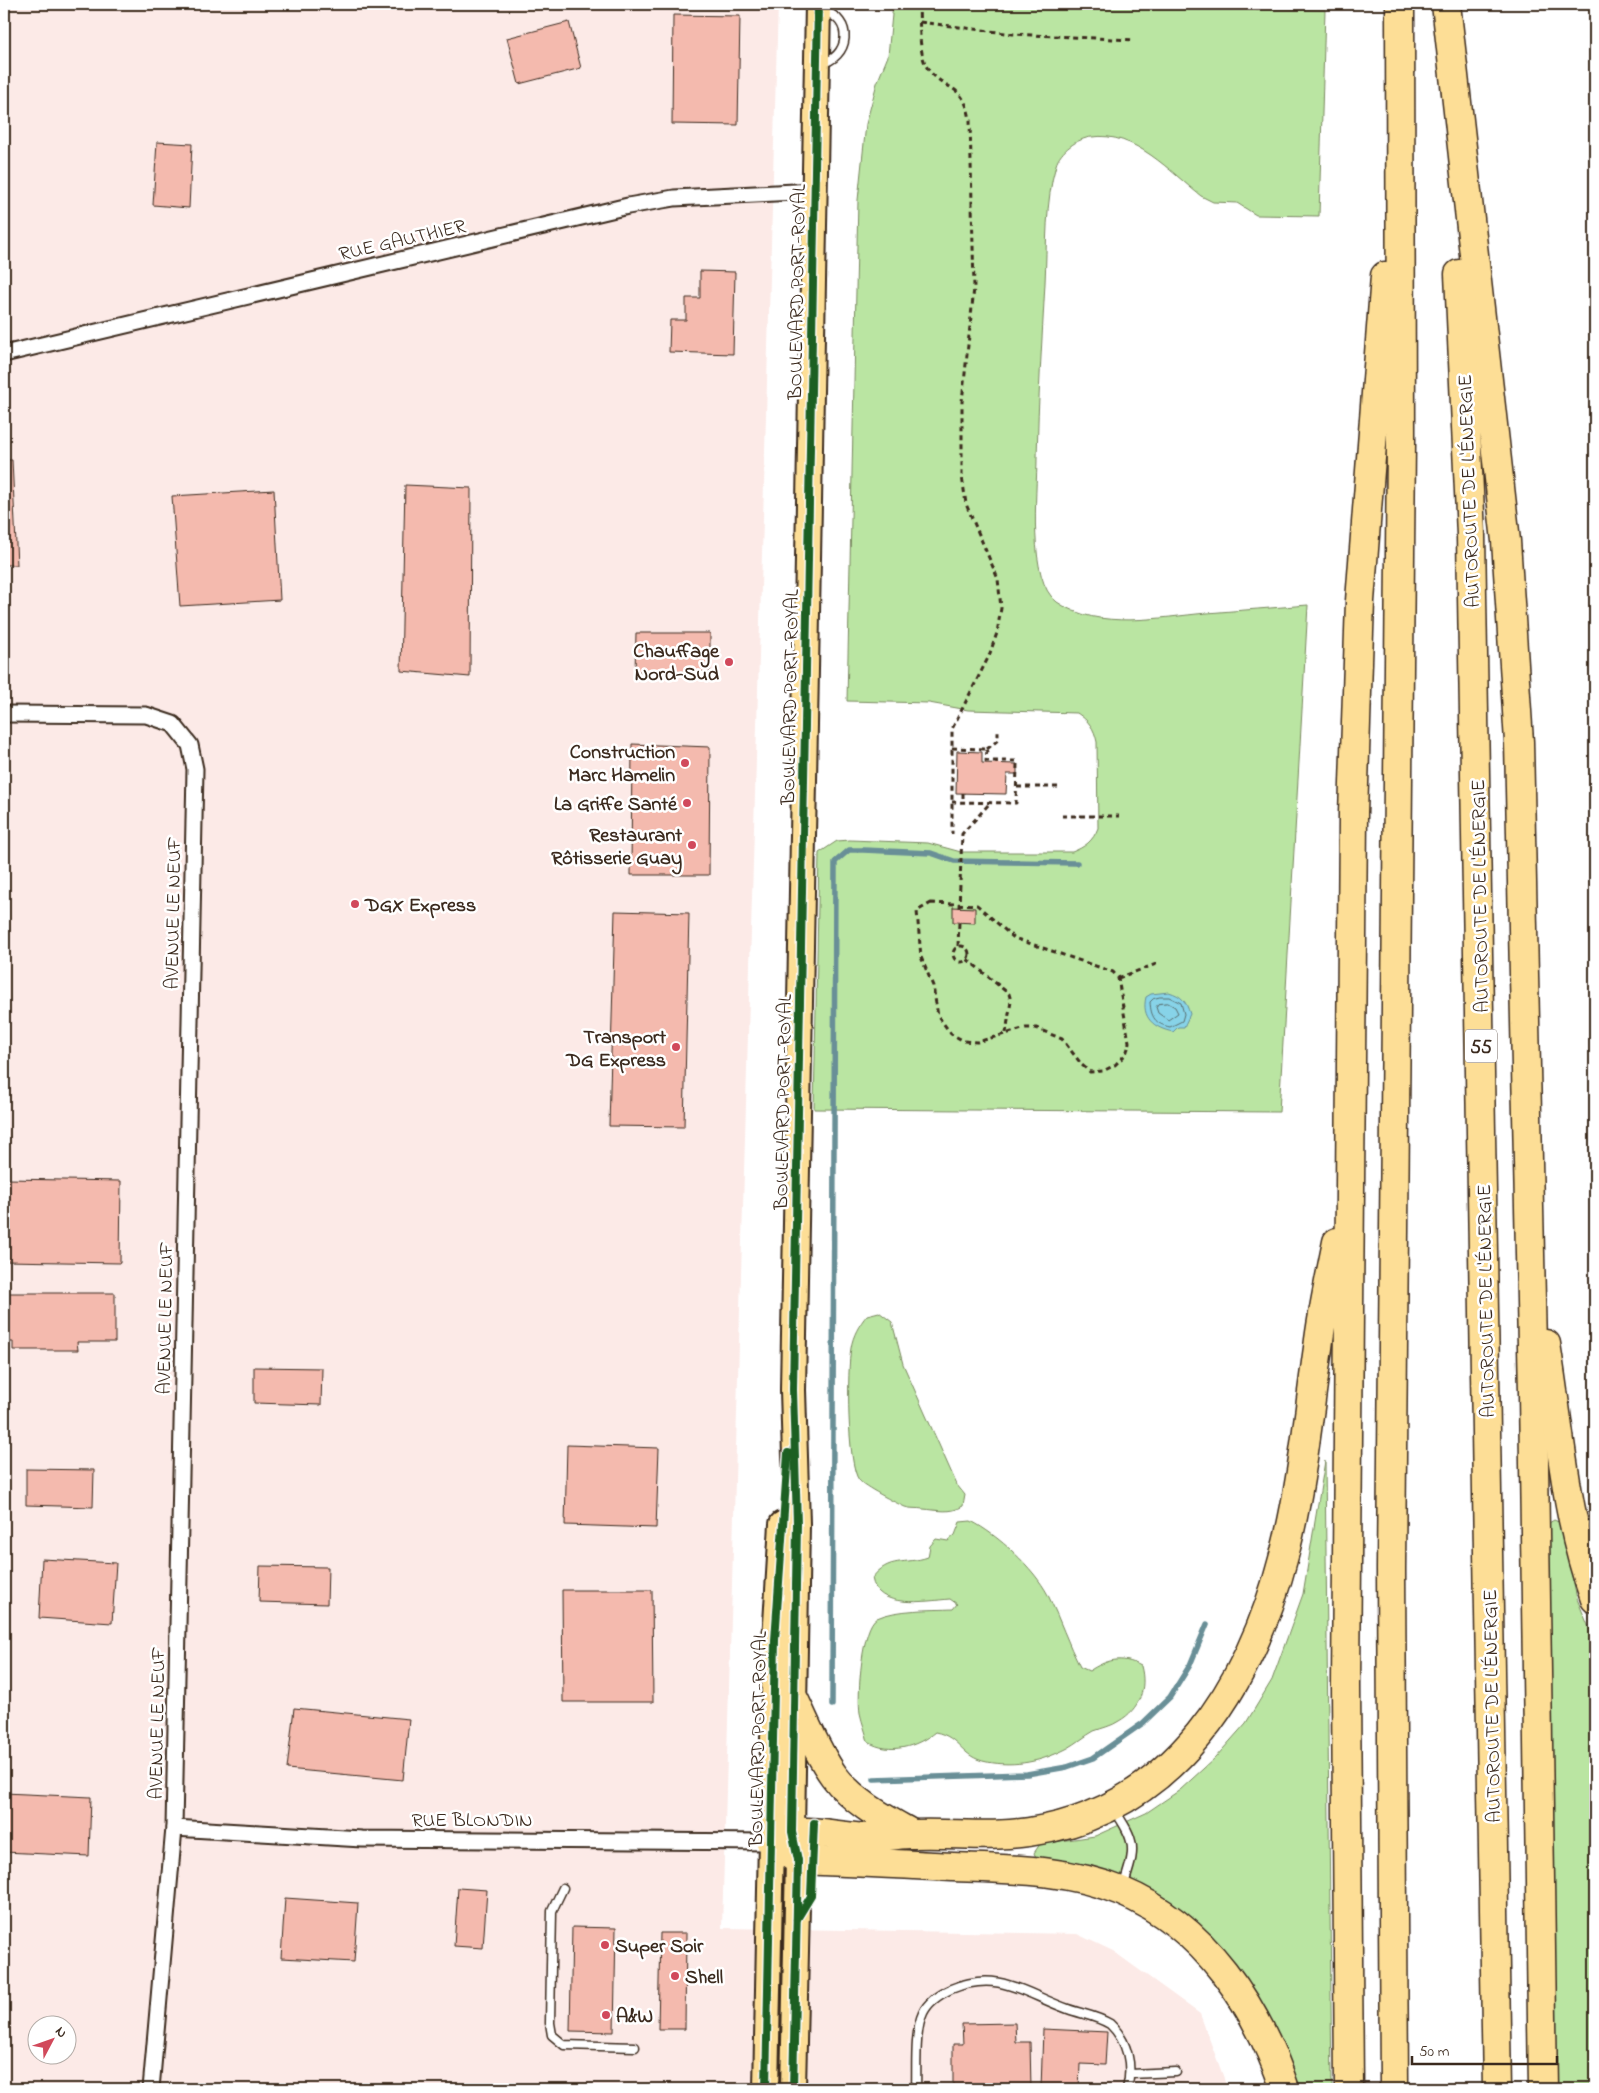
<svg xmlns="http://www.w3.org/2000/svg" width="1599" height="2093" font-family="'Indie Flower',sans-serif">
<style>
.built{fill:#fceae7;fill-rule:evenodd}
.green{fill:#bae5a2;stroke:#7a8860}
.water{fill:#87d3e8;stroke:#698f97}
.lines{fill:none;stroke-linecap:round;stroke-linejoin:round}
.shore{stroke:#596e6f;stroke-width:1}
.stream{stroke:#698f97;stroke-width:5.5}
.building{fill:#f4baae;stroke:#3b2a1e}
.service-casing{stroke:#3b2a1e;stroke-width:11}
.minor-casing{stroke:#3b2a1e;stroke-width:19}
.primary-casing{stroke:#3b2a1e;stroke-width:28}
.motorway-casing{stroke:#3b2a1e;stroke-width:31}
.path{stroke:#3b2a1e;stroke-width:3;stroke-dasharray:5 4;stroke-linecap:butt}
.service{stroke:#fff;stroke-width:8}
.minor{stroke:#fff;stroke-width:15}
.primary{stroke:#fdde96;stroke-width:24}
.motorway{stroke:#fdde96;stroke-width:28}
.cycleway-casing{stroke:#fff;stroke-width:11}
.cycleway{stroke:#1b5e20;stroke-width:8}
.poi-dot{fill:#d1495b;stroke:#fff;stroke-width:2}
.labels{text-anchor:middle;stroke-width:5;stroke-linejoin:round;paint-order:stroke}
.shield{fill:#fff;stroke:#766a62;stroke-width:1}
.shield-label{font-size:19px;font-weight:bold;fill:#3b2a1e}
.street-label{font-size:20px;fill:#3b2a1e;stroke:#fff}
.poi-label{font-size:20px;font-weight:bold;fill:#3b2a1e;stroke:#fff;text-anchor:end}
</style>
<rect width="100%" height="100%" fill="#fff"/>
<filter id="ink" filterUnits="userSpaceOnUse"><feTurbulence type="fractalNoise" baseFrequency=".02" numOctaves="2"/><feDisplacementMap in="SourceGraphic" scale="10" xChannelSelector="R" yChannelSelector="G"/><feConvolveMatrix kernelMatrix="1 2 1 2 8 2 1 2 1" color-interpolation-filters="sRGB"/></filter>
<g filter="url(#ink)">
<path class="built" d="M4,4H778L722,1928L1077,1934L1113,1951L1200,2014L1228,2089H4ZM38,2026H68V2056H38Z"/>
<g class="green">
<path d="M893,4C1037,4 1181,8 1325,10L1319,216L1256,215L1237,203L1213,202L1201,196C1170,172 1135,131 1092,137C1078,138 1060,151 1056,165C1045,202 1047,244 1045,283C1042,341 1038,400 1037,458C1037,493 1027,580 1057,602C1099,631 1160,617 1207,613C1241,610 1274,608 1308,605L1279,1112L814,1109L819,853L837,841L850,840L928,843L961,852H1072C1085,847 1093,841 1098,828L1097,742C1094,728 1089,721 1077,713L968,710L929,703L847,701L858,200L866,124L877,83L888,56Z"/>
<path d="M879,1312L892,1322L903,1364L957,1485L965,1495L963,1506C951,1514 938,1510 923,1509C918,1508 910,1509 905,1507C896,1503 863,1486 859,1480C847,1464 847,1370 851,1348C853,1335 859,1325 867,1315Z"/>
<polygon points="1325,1461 1332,2089 1296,2089 1220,1952 1037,1860 1034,1853 1040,1844 1095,1836 1146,1813 1180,1790 1215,1758 1246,1723 1272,1680 1303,1594"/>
<polygon points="1554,1520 1561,1523 1577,1599 1595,1642 1595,2089 1557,2089 1548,1529 1549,1523"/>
<path d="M971,1521C998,1535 1034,1568 1048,1595C1060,1619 1068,1644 1080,1667L1089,1671C1106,1660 1121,1655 1141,1666C1147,1688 1140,1709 1119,1721C1112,1726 1102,1728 1094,1731C1085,1736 1077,1743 1068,1748C1041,1762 1016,1767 987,1762C960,1757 961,1737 935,1732C917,1747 890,1755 868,1742C866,1732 862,1723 860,1713C857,1696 862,1625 877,1618C896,1609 932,1610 953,1609L957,1604L950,1599C925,1601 877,1610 872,1578C889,1556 905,1565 928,1557L930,1546L936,1539L948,1541L955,1535L960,1522Z"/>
</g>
<path class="water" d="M1169,992C1182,996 1186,1001 1190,1014L1184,1027H1178L1173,1032C1154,1028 1141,1018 1146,997L1151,994Z"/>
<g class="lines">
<g class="shore">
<path d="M1160,997H1169L1181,1003L1184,1014L1182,1021L1170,1027C1155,1024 1151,1017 1150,1002L1153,999Z"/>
<polygon points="1168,1003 1175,1007 1178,1013 1168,1020 1158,1013 1156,1007 1158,1004"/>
</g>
<g class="stream">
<polyline points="832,1705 835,862 849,850 863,850 931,853 954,861 1077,863"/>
<polyline points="874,1779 1027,1774 1067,1767 1093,1758 1143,1723 1170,1697 1190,1665 1207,1624"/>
</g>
</g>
<g class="building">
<polygon points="673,15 740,16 738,125 672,124"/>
<polygon points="569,22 581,68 519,84 507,38"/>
<polygon points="157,142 192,144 189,208 153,205"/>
<polygon points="700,271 735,272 733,354 669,352 670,320 686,320 686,298 700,298"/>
<polygon points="4,460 12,460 17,565 4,565"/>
<polygon points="405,485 471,488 470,677 401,671"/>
<polygon points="274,490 280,600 180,606 172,496"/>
<polygon points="636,633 710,633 710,672 635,671"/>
<polygon points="632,744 710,747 709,875 631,875"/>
<polygon points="957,751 982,752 982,763 1017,764 1017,774 1007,774 1006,794 956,793"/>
<polygon points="953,907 975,908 975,923 953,922"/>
<polygon points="615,911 689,913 684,1127 609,1126"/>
<polygon points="7,1179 121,1181 120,1263 5,1261"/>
<polygon points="4,1293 115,1293 115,1342 77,1342 78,1350 13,1350 13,1342 4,1342"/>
<polygon points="254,1367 322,1368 321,1405 254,1403"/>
<polygon points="567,1445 659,1448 656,1528 565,1525"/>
<polygon points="26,1469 94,1470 93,1507 26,1505"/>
<polygon points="42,1559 116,1563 112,1623 39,1618"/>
<polygon points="260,1566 328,1567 327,1604 259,1602"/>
<polygon points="562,1590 652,1590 653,1702 563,1702"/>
<polygon points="294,1708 409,1719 403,1780 287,1769"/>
<polygon points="4,1793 91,1797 89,1856 4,1852"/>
<polygon points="458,1888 487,1890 483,1948 454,1946"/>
<polygon points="285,1898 358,1903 354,1962 281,1958"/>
<polygon points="572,1927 616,1928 614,2032 570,2031"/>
<polygon points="660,1933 686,1933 685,2029 658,2029"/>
<polygon points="1015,2023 1016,2042 1030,2042 1031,2089 953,2089 953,2044 963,2044 962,2024"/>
<polygon points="1043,2029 1107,2032 1105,2065 1080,2064 1079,2089 1041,2089"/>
</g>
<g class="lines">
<defs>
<g id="service">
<path d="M819,64C850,59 855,18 822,11"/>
<path d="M1113,1808C1137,1843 1136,1848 1123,1887"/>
<polyline points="563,1888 552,1911 550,2023 552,2035 564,2045 635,2047"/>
<polyline points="1130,2074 1176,2072"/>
<path d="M916,2089C917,2069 914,2032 923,2013C928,2002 940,1994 951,1989C1000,1969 1025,1994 1068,2009C1082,2014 1097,2016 1110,2024C1128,2041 1133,2066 1127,2089"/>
</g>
<g id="minor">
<polyline points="4,354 628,206 674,198 814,191"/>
<polyline points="4,714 146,715 173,724 190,745 195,769 174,1828 151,2089"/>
<polyline points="174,1828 362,1839 771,1842"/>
</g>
<g id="primary">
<polyline points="766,2089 775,1640 782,1524"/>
<polyline points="793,2089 798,1860 792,1832 797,1524 793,1390 818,4"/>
</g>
<g id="motorway">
<polyline points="1446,4 1506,541 1519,742 1533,1393 1543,2089"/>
<polyline points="1459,274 1471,535 1497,2089"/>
<path d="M1546,1344C1560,1429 1565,1517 1595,1599"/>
<path d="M795,1701C807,1726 818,1754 834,1776C854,1803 884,1818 912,1834"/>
<path d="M771,1842C777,1839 786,1833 793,1832C819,1830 846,1838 872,1838C885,1837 898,1834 911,1834C951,1832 989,1838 1029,1832C1175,1811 1251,1685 1285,1552C1302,1485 1308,1417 1318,1348C1322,1313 1330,1277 1337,1242"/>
<path d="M771,1842L798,1860C850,1862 901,1864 953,1867C1009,1869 1068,1869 1121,1891C1205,1926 1257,2006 1285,2089"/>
<polyline points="1349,2089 1346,1685 1353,814 1360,601 1385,276"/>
<polyline points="1394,2089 1391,1569 1401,441 1400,4"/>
</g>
</defs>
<use href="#service" class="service-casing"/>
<use href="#minor" class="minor-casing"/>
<use href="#primary" class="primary-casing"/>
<use href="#motorway" class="motorway-casing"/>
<g class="path">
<path d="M919,4C920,21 918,55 928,69C945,92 964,82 970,120L974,288L962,402V476L966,504L998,579L1001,608L997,633L989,656L952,729V834"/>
<polyline points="920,22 1013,34 1134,40"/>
<polyline points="952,748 987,749 986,761 1017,761 1017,764 1016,803 952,802"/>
<polyline points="987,749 998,740 998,731"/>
<polyline points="1017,787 1062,787"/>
<polyline points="963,793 963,802"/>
<polyline points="1062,816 1119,816"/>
<polygon points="931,903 977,905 1014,938 1113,972 1118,978 1129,1042 1128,1048 1126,1054 1115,1065 1103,1071 1090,1072 1082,1065 1062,1039 1036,1028 1026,1028 977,1042 964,1041 951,1034 938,1016 933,986 921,957 917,911"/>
<polyline points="959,908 962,834 990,803"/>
<circle cx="961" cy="954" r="8"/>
<polyline points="958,946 959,922"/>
<polyline points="967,959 1009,994 1011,1001 1006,1033"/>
<polyline points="1118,978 1159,963"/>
</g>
<use href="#service" class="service"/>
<use href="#minor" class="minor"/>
<use href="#primary" class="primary"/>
<use href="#motorway" class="motorway"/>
<defs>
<g id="cycleway">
<polyline points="797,1919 811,1896 814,1823"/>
<polyline points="766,2089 775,1640 788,1453"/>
<polyline points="793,2089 798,1860 792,1832 797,1524 793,1390 818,4"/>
</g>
</defs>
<use href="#cycleway" class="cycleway-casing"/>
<use href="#cycleway" class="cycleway"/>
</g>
</g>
<g class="poi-dot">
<circle cx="729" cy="662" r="5"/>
<circle cx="685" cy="763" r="5"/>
<circle cx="687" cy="803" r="5"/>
<circle cx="692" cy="845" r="5"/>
<circle cx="355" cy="904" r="5"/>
<circle cx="676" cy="1047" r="5"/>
<circle cx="605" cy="1945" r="5"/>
<circle cx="675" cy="1976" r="5"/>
<circle cx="606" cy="2015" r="5"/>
</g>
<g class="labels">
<rect class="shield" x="1465" y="1029.5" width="32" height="33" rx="4"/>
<g class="shield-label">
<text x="1481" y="1053">55</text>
</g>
<g class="street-label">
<text transform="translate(402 239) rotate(-13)" y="7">RUE GAUTHIER</text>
<text transform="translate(796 292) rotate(-89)" y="7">BOULEVARD PORT-ROYAL</text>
<text transform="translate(1468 491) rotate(-92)" y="7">AUTOROUTE DE L'ÉNERGIE</text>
<text transform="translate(789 697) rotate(-89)" y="7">BOULEVARD PORT-ROYAL</text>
<text transform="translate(1479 896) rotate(-91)" y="7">AUTOROUTE DE L'ÉNERGIE</text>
<text transform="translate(172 913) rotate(-89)" y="7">AVENUE LE NEUF</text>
<text transform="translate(782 1102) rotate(-89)" y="7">BOULEVARD PORT-ROYAL</text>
<text transform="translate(1485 1301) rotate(-91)" y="7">AUTOROUTE DE L'ÉNERGIE</text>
<text transform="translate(164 1318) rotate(-89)" y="7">AVENUE LE NEUF</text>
<text transform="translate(1491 1706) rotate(-91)" y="7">AUTOROUTE DE L'ÉNERGIE</text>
<text transform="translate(156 1723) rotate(-89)" y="7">AVENUE LE NEUF</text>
<text transform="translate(757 1739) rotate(-89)" y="7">BOULEVARD PORT-ROYAL</text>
<text x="472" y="1826">RUE BLONDIN</text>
</g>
<g class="poi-label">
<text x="719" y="657">Chauffage<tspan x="719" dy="23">Nord-Sud</tspan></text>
<text x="675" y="758">Construction<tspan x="675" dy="23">Marc Hamelin</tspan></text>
<text x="677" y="810">La Griffe Santé</text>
<text x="682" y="841">Restaurant<tspan x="682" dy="23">Rôtisserie Guay</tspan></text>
<text x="365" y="911" text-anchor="start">DGX Express</text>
<text x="666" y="1043">Transport<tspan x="666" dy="23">DG Express</tspan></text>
<text x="615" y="1952" text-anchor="start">Super Soir</text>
<text x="685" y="1983" text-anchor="start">Shell</text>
<text x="616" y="2022" text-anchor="start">A&amp;W</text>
</g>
</g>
<rect width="1599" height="2093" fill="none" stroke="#fff" stroke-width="20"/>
<rect x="10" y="10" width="1579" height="2073" fill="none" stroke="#3b2a1e" stroke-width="2" filter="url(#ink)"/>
<g transform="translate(52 2040) rotate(49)"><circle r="24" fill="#ffffff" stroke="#b1aaa5"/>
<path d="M0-4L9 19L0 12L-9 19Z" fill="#d1495b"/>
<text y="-8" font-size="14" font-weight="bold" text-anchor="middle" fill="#3b2a1e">N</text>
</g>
<path d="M1412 2056v8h145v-8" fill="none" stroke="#3b2a1e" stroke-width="2.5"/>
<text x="1419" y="2056" font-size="15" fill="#3b2a1e" stroke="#ffffff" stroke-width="4" paint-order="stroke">50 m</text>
</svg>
